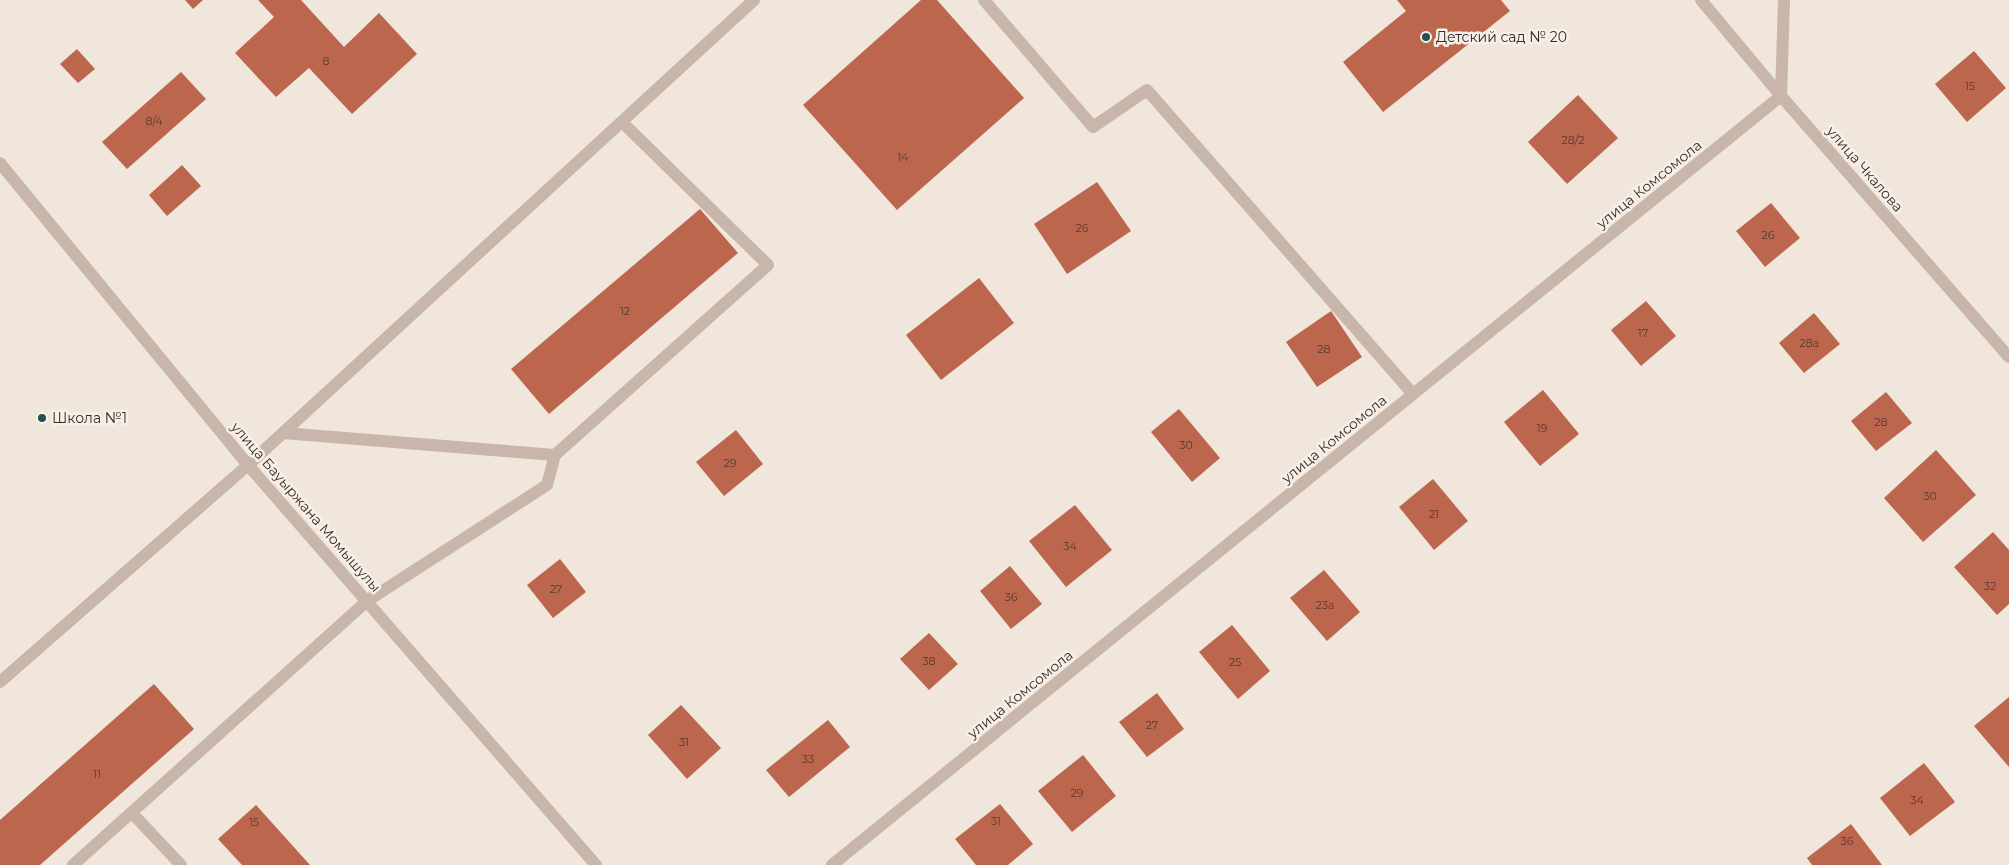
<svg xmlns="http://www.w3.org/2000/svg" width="2009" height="865" font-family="Montserrat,sans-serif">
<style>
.building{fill:#bc664e}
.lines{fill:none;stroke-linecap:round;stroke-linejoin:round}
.minor{stroke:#c7b6a9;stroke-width:12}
.poi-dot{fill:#215153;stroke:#f8f0e8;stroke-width:2}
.labels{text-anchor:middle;stroke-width:5;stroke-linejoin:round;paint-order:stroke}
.number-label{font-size:11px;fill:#573a32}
.poi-label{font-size:14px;fill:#352c28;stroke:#f8f0e8;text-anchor:start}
.street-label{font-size:14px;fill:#352c28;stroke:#f8f0e8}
</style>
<rect width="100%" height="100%" fill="#f0e6dc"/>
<g class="building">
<polygon points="185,0 203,0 193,9"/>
<polygon points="258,0 301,0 344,47 379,13 417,54 352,114 309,68 276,97 235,53 274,17"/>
<polygon points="921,0 937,0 1024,98 897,210 803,105"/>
<polygon points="1397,0 1501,0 1510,11 1383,112 1343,62 1406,11"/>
<polygon points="77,49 95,69 78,83 60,64"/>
<polygon points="1974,51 2006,88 1967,122 1935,84"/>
<polygon points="181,72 206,99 127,169 102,142"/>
<polygon points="1578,95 1618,138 1567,184 1528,142"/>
<polygon points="182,165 201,186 167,216 149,195"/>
<polygon points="1097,182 1131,231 1067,274 1034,224"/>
<polygon points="1771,203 1800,238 1765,267 1736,231"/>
<polygon points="700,209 738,253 549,414 511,369"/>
<polygon points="979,278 1014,323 941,380 906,335"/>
<polygon points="1646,301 1676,336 1641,366 1611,330"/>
<polygon points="1331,311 1362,357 1317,387 1286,342"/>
<polygon points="1814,313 1840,344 1804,373 1779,343"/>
<polygon points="1543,390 1579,434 1540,466 1504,422"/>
<polygon points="1886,392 1912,423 1876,451 1851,421"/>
<polygon points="1179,409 1220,458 1192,482 1151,432"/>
<polygon points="736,430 763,464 724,496 696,462"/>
<polygon points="1936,450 1976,495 1923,542 1884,498"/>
<polygon points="1433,479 1468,521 1434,550 1399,507"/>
<polygon points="1075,505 1112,550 1066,587 1029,541"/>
<polygon points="1993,532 2009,550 2009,604 1997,615 1954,567"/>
<polygon points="560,559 586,592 553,618 527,585"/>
<polygon points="1010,566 1042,604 1011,629 980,591"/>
<polygon points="1324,570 1360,612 1327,641 1290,598"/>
<polygon points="1232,625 1270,671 1238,699 1199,652"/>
<polygon points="929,633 958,664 929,690 900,659"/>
<polygon points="154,684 194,729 40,865 0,865 0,820"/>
<polygon points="1157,693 1184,729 1147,757 1119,722"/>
<polygon points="2009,697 2009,767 1974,726"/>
<polygon points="681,705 721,748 687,779 648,735"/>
<polygon points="828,720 850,747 789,797 766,770"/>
<polygon points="1083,755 1116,796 1072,832 1038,791"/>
<polygon points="1924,763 1955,802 1910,836 1880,798"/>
<polygon points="1000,804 1033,844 1008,865 976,865 955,839"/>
<polygon points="256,805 310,865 242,865 218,839"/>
<polygon points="1851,824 1882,865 1812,865 1807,858"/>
</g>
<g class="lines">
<g class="minor">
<polyline points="984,0 1093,127 1147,90 1413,394"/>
<polyline points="1701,0 1781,96 2009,357"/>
<polyline points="0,163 248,465 596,865"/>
<polyline points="283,433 555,455"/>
<polyline points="0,682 248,465 754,0"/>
<polyline points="132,813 181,865"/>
<polyline points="73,865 367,601 547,485 555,455 768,265 622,122"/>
<polyline points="832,865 1781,96 1784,0"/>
</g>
</g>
<g class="poi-dot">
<circle cx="1426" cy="37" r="5"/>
<circle cx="42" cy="418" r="5"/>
</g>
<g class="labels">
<g class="number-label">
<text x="326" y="65">8</text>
<text x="1970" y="90">15</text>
<text x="154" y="125">8/4</text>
<text x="1573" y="144">28/2</text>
<text x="903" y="161">14</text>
<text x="1082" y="232">26</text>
<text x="1768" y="239">26</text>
<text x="625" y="315">12</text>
<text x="1643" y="337">17</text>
<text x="1809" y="347">28а</text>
<text x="1324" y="353">28</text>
<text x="1881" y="426">28</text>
<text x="1542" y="432">19</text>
<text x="1186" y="449">30</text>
<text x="730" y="467">29</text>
<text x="1930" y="500">30</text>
<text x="1434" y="518">21</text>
<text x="1070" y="550">34</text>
<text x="1990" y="590">32</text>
<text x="556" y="593">27</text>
<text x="1011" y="601">36</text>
<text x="1325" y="609">23а</text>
<text x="929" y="665">38</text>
<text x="1235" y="666">25</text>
<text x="1152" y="729">27</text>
<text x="684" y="746">31</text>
<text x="808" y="763">33</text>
<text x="97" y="778">11</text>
<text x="1077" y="797">29</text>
<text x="1917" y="804">34</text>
<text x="996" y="825">31</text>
<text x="254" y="826">15</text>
<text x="1847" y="845">36</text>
</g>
<g class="poi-label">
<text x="1436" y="42">Детский сад № 20</text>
<text x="52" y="423">Школа №1</text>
</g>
<g class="street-label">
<text transform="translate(1865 169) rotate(49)" y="5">улица Чкалова</text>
<text transform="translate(1649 184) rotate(-39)" y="5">улица Комсомола</text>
<text transform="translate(1334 439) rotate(-39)" y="5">улица Комсомола</text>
<text transform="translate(306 507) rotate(49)" y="5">улица Бауыржана Момышулы</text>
<text transform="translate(1020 694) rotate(-39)" y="5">улица Комсомола</text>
</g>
</g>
</svg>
